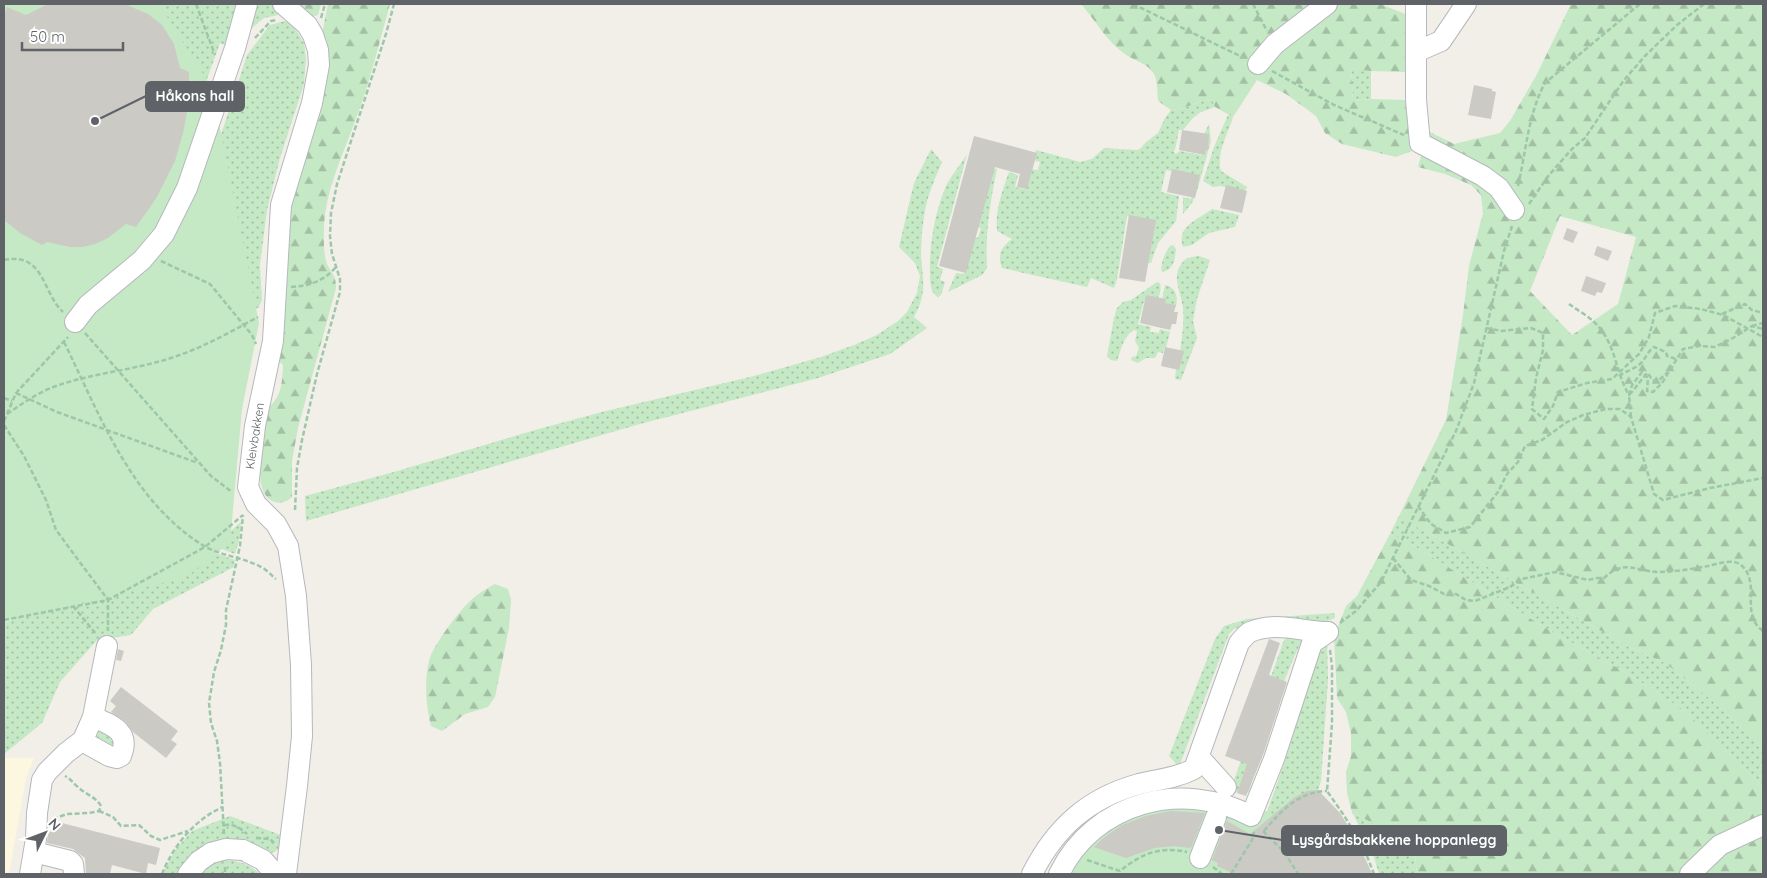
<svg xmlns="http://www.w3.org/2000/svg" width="1767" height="878" font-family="Quicksand,sans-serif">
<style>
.commercial{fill:#fef7e0}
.grass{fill:url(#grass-dots)}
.forest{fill:url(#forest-firs);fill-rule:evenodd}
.park{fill:#c5e8c5}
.building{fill:#cccac5}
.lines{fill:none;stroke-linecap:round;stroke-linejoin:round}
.minor-casing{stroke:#b5b8bc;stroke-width:22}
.path{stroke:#9cc7a9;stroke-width:2.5;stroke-dasharray:5 2.5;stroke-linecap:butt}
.minor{stroke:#fff;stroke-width:20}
.minor-bridge-casing{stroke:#b5b8bc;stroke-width:22;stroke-linecap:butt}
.minor-bridge{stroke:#fff;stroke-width:20}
.labels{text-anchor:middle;stroke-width:4;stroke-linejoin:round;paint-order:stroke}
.street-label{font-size:12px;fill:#5f6368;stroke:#fff}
.leader{fill:none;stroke:#5f6368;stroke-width:2}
.callout-dot{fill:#5f6368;stroke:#fff;stroke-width:2}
.callout{fill:#5f6368;stroke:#5f6368;stroke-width:2}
.callout-label{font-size:14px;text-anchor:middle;font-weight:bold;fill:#fff}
</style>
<defs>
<pattern id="grass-dots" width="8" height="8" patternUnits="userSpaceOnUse" patternTransform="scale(1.25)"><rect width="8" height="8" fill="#c5e8c5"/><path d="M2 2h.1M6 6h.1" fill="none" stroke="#a3c0a4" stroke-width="1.8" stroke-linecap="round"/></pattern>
<pattern id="forest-firs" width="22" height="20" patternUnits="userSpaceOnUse" patternTransform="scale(1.25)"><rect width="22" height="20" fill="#c5e8c5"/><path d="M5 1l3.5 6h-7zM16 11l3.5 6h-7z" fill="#a3c0a4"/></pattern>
</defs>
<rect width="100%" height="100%" fill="#f1efe8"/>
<polygon class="commercial" points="4,758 34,758 26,778 9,874 4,874"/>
<g class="grass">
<polygon points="132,4 241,4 225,45 220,43 202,93"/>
<polygon points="255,4 277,4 280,12 278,15 264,18 246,33"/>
<polygon points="285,21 292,24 304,43 306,59 304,84 280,158 267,210 260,265 262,300 259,307 254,310 216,150 247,55 270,25"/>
<polygon points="1351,68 1371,71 1371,99 1353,101"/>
<path d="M1212,99L1215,107L1201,112L1193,118L1183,130H1179L1175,150L1173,151L1176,154L1180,151L1202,155L1204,134L1209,124L1211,141L1197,191L1192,203L1183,214V197L1191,199L1196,176L1166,170L1161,192L1179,196L1176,221L1158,243L1151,263H1148L1155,221L1127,216L1117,279L1114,288L1091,278L1087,287L1002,268C997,255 1001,247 1012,239L997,231C995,210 1002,192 1009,172L1018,175L1015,187L1025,189L1030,169L1038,170L1040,162L1033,160L1036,150L1080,162L1092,159L1104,148L1137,150L1140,149L1146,142L1158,133L1165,118L1171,110C1187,109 1197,101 1212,99Z"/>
<path d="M1228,115L1233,117C1228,134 1216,153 1221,171L1247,187L1244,192L1221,186L1213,187L1203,181L1214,147Z"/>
<path d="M931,149L942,162C935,179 926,198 924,217C922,229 921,244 921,256C923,281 927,294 914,317L927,328L890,354L818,378L640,424L306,521L305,496L394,472L535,430L606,411L754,376L821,357L854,345L877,335L898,321L907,312L917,293L920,276L915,263L899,247L914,183Z"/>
<path d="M967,154L937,267L943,269L940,280L945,282L941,295L938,297C930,293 931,285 930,277C929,246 934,215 946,186C951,175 961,165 967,154Z"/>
<path d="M992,168L997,169C990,202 985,234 987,268L982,275L948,292L956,273L964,274L974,237L978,238L981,228L976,227Z"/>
<path d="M1212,209L1239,215L1235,227L1209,233L1192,245L1183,247C1176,226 1198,220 1212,209Z"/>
<path d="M1173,245L1176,249C1175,259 1174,269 1163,272L1161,270C1162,261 1164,254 1170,246Z"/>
<path d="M1199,256L1210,260L1197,299L1193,321L1197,338L1181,380L1175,379L1176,369L1179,370C1179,349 1185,328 1183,308C1181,292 1171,277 1182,263C1186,257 1192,257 1199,256Z"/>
<path d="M1157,282L1160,283C1162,290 1159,298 1155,303L1144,301L1138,324L1151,327L1150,332L1159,333L1160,329L1170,332L1166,348H1164L1163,353L1158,352L1155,358H1146L1138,363L1131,360L1132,357L1136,356L1139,348L1135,341L1137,331L1134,330C1122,338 1122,348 1117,361L1111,360L1107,356L1114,318L1117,308L1123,302L1131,300Z"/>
<path d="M1165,285C1176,287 1178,297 1176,306L1164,304L1162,300Z"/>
<polygon points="1401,512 1404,521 1423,530 1629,647 1665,663 1713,701 1763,749 1763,787 1685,711 1625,672 1552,632 1406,541 1390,534"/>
<polygon points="241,522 239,541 235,554 214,546"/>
<polygon points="210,551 235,560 234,567 153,609 131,635 97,640 60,682 42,723 4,754 4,623"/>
<polygon points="1335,613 1335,618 1325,622 1247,624 1234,629 1229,634 1179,767 1169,756 1215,639 1224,626 1247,619"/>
<path d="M1294,634L1303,638C1279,687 1264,740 1249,792L1242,794L1232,790L1234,780L1284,640Z"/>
<path d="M1322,642H1327L1328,680L1321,781L1318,790C1299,793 1287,803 1272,815L1267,812L1289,749Z"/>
<polygon points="99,730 111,731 116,753 96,738"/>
<polygon points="1352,812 1385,830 1400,836 1415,855 1417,874 1379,874 1372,851"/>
<path d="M230,816L281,835C280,844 280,852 270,853L258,847L200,848L188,857L177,874H162L176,849L192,831Z"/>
<path d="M219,860C235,860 248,862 260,874H200L204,868Z"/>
</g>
<g class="forest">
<path d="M294,4H321L318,15C308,19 301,10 294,4Z"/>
<path d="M328,4H390C379,44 369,85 354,124C342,157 326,190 324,226C324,237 323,254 327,264C332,275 336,274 336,288L298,428L292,461V497C288,501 281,504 275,502C247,494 266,427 269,407C282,396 282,382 283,365L277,359L289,201Z"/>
<path d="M1081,4H1380L1408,15V72L1371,71L1351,69L1353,101L1371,99L1406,100L1414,145L1412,151L1396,157L1342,144L1325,133L1316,116L1286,94L1257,80L1233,117L1215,107L1212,99C1197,101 1187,109 1171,110L1158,101C1157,92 1158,82 1154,74C1148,63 1134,61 1125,54C1106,41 1096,21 1081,4Z"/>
<path d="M1571,4H1763V749L1713,701L1665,663L1629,647L1423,530L1403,521L1401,512L1446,420L1463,315L1469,266L1483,213L1481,195L1471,185L1445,174L1418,167L1428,131L1454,144L1500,133L1510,121L1537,74ZM1560,216L1636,237L1618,304L1572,335L1530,291Z"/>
<polygon points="1390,534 1406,541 1552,632 1625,672 1685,711 1763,787 1763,874 1417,874 1415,855 1400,836 1385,830 1352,812 1347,793 1346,772 1351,756 1351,733 1346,712 1337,698 1334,637 1346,606 1357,596"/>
<path d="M495,584L508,589L511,600L509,628L495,697L488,707L465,714L442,731L431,726C426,706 424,682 429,661C433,645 458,613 470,601C477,594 486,589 495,584Z"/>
</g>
<g class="park">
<polygon points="4,4 159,4 212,88 259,323 242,409 230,543 186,577 4,622"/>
<path d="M1318,790C1344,819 1357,837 1372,874H1052L1128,804L1262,809L1272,814C1287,803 1299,793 1318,790Z"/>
</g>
<g class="building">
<polygon points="48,4 128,4 129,6 148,14 162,25 174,44 180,68 189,72 189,102 183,133 175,161 157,197 136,227 126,224 108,238 95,244 83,247 70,247 47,242 42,245 20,233 4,220 4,16 7,7 26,15"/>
<polygon points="1474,85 1492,89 1492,91 1496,92 1491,119 1468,115"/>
<polygon points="1182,130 1209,134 1208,150 1206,150 1205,155 1179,150"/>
<polygon points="974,136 1037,153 1027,189 1017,187 1020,174 995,167 966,273 939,266"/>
<polygon points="1172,169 1200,175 1195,198 1167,192"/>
<polygon points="1226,185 1247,191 1242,213 1220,208"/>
<polygon points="1129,215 1156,220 1145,282 1119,278"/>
<polygon points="1567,228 1578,232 1573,243 1563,239"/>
<polygon points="1597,246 1612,251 1608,261 1594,255"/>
<polygon points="1586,276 1606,283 1602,293 1597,292 1595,296 1581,291"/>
<polygon points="1146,295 1166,299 1165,303 1176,305 1174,312 1178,312 1176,324 1172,324 1170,330 1140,323"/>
<polygon points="1165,347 1184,351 1179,370 1161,366"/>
<polygon points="1269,639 1280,643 1269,675 1287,682 1263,755 1246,796 1237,793 1247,764 1225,756"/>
<polygon points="118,649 124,651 121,661 116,660"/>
<polygon points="121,687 178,731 171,740 177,744 166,758 133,732 125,721 111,712 116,706 110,701"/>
<polygon points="1318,790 1340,813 1354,835 1372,874 1234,874 1217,866 1218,863 1212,860 1227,821 1250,834 1295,797 1307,791"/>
<polygon points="1170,811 1205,813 1191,848 1174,846 1155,848 1126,858 1094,847 1102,839 1122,825 1146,816"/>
<polygon points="54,821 160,848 156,865 148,863 146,874 112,865 110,874 86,874 85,858 78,853 73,849 47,843 48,831 52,832"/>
</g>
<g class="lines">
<defs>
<g id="minor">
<polyline points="283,4 307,25 313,35 318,50 319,65 312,103 281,205 273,341 255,426 248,487 256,504 276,524 288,546 296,596 301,665 302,736 297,786 286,874"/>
<polyline points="1416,4 1416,100 1420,143 1483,176 1499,188 1514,210"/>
<polyline points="1416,52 1441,41 1466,4"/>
<polyline points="1258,64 1275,44 1327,4"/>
<polyline points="75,322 88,305 142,260 164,234 187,188 235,48 247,4"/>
<path d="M82,741L109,756L117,758L121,756C131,731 112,725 93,717"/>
<polyline points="1199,757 1226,787"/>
<polyline points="243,850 263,860 275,874"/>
<polyline points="34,852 70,861 73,864 74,874"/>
<polyline points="1200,858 1216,817"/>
<polyline points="30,874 36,839 37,813 42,780 47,772 66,753 83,740 93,717 107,646"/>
<polyline points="188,874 199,861 211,853"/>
<path d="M1032,874C1055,828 1088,798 1139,784C1159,779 1174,779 1194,769L1239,643C1242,640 1246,634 1250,632C1275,621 1303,632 1328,632"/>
<path d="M1059,874C1094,802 1182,779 1251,816L1274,759L1312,643L1328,632"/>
<polyline points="1690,874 1720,845 1763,825"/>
</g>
</defs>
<use href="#minor" class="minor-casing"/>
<g class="path">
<polyline points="196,4 215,55"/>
<polyline points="1133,4 1244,58"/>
<polyline points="1253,4 1267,31"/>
<polyline points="321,18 325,4"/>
<polyline points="255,38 271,21 277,20"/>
<polyline points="1272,71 1334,105 1404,135"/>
<path d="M1518,186C1526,152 1528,114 1545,83L1640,4"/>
<polyline points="1529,204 1549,175 1572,149 1585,138 1624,80 1645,56 1677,25 1704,4"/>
<path d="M4,260C45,252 42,293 63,312"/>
<polyline points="161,261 210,284 252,335 256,344"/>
<path d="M291,287C309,286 324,281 336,267"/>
<path d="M1569,304C1580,312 1594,319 1602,331C1616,350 1617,375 1629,395L1632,385L1642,372L1648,378L1647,391L1653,392L1662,383L1683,349L1699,346L1715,347L1733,338L1752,326L1763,329"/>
<polyline points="1722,314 1745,304 1752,310 1763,313"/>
<polyline points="1752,326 1763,323"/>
<polyline points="1486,328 1502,331 1531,328 1543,333 1543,350 1536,378 1532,409 1544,419 1553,406 1558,392 1587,383 1612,379 1639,354 1649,337 1655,313 1675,306 1701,309 1723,315 1763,337"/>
<polyline points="85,333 211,476 232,492"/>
<path d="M64,342C100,415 131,501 204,546C221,556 243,557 261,567C266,569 271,575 276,579"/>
<path d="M1619,376C1626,371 1635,369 1641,363C1646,358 1648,351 1654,347L1666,352L1667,356L1676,359"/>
<polyline points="16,393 57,412 198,463"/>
<polyline points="4,398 12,401"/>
<path d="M7,414C20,405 32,397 46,390C81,375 121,372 157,362C193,353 225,335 258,317"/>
<path d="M1631,417L1629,395C1636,388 1641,379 1648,373L1652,380L1658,381L1668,372"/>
<polyline points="4,421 16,393 68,337"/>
<polyline points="4,425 24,456 46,500 56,530 108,600 108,631"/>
<polyline points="1418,506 1431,524 1446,533 1470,527 1498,492 1507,474 1518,462 1525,446 1542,440 1567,422 1583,415 1606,409 1620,409 1631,417 1654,494 1663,500 1710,488 1763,478"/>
<polyline points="295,510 297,468 302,440 317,374 340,292 340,279 332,254 330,236 331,213 337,184 386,34 394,4"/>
<path d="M1393,558L1411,580L1429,586L1444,594H1456L1466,600L1475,601L1510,587L1522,579L1555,572L1588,580L1597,578H1604C1624,559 1635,571 1658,572C1674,572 1692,569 1708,566C1717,564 1733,558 1741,565C1762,583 1739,614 1763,631"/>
<polyline points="73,606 96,634"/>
<polyline points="4,620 108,600 205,547 243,515"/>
<polyline points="1340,623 1356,611 1381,582 1456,431 1474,383 1504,251 1512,226"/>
<polyline points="1330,650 1332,666 1332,723 1327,791 1343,814 1363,846 1374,874"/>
<polyline points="99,811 113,817 121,826 139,825 151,836 160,840 188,831"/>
<path d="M53,819L67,814L89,813L99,811L101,806C96,797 85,794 78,787C73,783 71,779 65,776"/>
<path d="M224,825C234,824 239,827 247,834"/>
<polyline points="1263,831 1285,853 1298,874"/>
<path d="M1264,831C1281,811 1298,792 1327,791"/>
<polyline points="224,834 220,763 217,741 211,723 209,703 214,672 221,650 226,625 226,610 240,546 243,515"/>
<polyline points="256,838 270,839 274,843"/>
<path d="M1087,860L1120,871C1141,854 1159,846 1187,852"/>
<polyline points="225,867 225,874"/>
<polyline points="1213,867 1222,874"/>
<path d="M162,874C173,846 195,819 223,807"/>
<polyline points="1231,874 1252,840 1254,832"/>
</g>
<use href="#minor" class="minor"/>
<defs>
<polyline id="minor-bridge" points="211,853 226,849 243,850"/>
</defs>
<use href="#minor-bridge" class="minor-bridge-casing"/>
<use href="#minor-bridge" class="minor-bridge"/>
</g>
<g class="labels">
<g class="street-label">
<text transform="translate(255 436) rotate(-81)" y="4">Kleivbakken</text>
</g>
</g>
<path class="leader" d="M95 121L146 96M1219 830L1282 840"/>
<g class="callout-dot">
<circle cx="95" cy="121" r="5"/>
<circle cx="1219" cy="830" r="5"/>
</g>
<g class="callout">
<rect x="146" y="82" width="98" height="29" rx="5"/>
<rect x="1282" y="826" width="224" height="29" rx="5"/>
</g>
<g class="callout-label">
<text x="195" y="101">Håkons hall</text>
<text x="1394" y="845">Lysgårdsbakkene hoppanlegg</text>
</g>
<rect width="1767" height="878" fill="none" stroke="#5f6368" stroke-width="10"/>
<g transform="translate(45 833) rotate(48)" stroke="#ffffff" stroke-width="4" paint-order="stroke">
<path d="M0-4L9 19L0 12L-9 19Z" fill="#5f6368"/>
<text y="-8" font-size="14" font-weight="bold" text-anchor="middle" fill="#5f6368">N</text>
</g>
<path d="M22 42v8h101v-8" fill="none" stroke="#5f6368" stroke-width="2.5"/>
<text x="30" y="42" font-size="15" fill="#5f6368" stroke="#ffffff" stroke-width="4" paint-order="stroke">50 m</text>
</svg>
